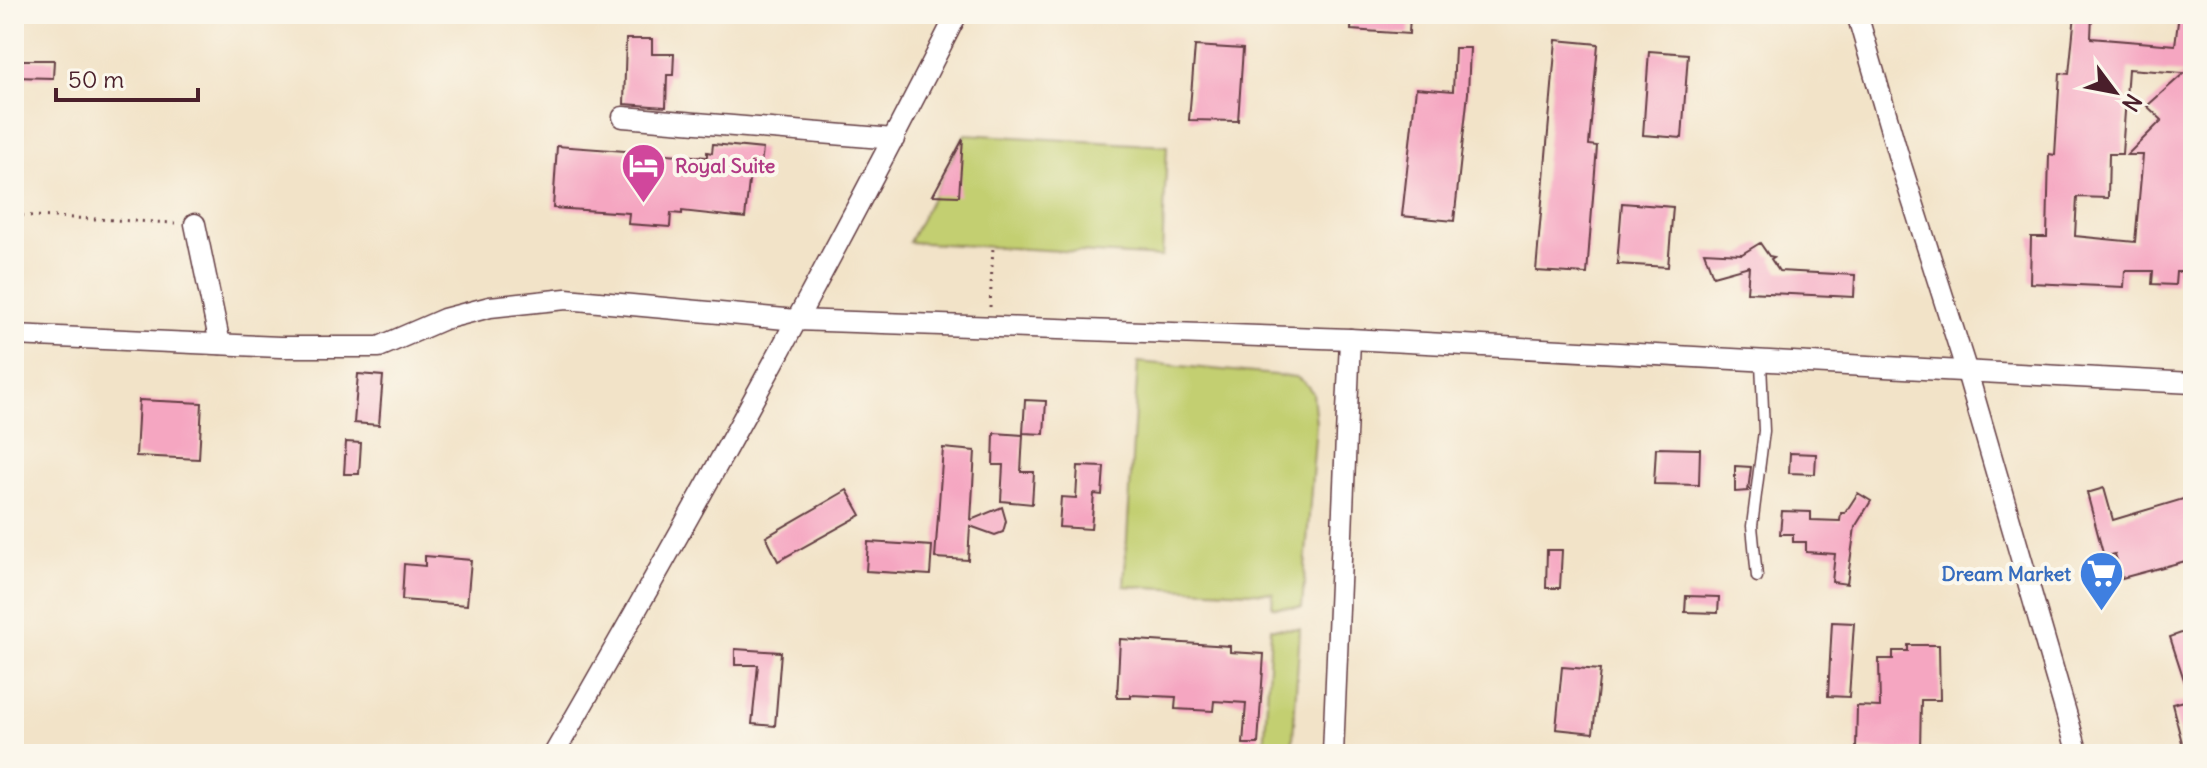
<svg xmlns="http://www.w3.org/2000/svg" width="2207" height="768" font-family="Delius,sans-serif">
<style>
.green{fill:#c3cf71;stroke:#86774e;stroke-width:2}
.building{fill:#f5a6c1;fill-rule:evenodd}
.lines{fill:none;stroke-linecap:round;stroke-linejoin:round}
.service-casing{stroke:#633c43;stroke-width:13}
.minor-casing{stroke:#633c43;stroke-width:23}
.path{stroke:#633c43;stroke-width:3;stroke-dasharray:2 6;stroke-linecap:butt}
.service{stroke:#fff;stroke-width:10}
.minor{stroke:#fff;stroke-width:20}
.labels{text-anchor:middle;stroke-width:8;stroke-linejoin:round;paint-order:stroke}
.hotel-label{font-size:20px;font-weight:bold;fill:#b23c85;stroke:#fbf7ec;text-anchor:start}
.shop-label{font-size:20px;font-weight:bold;fill:#366cbe;stroke:#fbf7ec;text-anchor:end}
</style>
<rect width="100%" height="100%" fill="#fbf7ec"/>
<filter id="ink" filterUnits="userSpaceOnUse"><feTurbulence type="fractalNoise" baseFrequency=".0125" numOctaves="2"/><feDisplacementMap in="SourceGraphic" scale="16" xChannelSelector="R" yChannelSelector="G"/><feConvolveMatrix kernelMatrix="1 2 1 2 8 2 1 2 1" color-interpolation-filters="sRGB"/></filter>
<filter id="wash" filterUnits="userSpaceOnUse"><feTurbulence type="fractalNoise" baseFrequency=".006" numOctaves="4" result="noise"/><feDisplacementMap in="SourceGraphic" scale="32" xChannelSelector="R" yChannelSelector="G"/><feGaussianBlur stdDeviation="1.8" result="paint"/><feColorMatrix in="noise" values="0 0 0 0 0 0 0 0 0 0 0 0 0 0 0 0 0 1.4 0 .05"/><feComposite in="paint" operator="in"/></filter>
<g filter="url(#wash)">
<rect width="100%" height="100%" fill="#f2e3c8"/>
<g class="green">
<polygon points="965,134 1167,146 1162,257 909,242"/>
<polygon points="1138,362 1296,377 1305,383 1313,393 1316,424 1302,608 1272,607 1273,593 1124,586"/>
<polygon points="1271,628 1300,629 1292,754 1264,754"/>
</g>
<g id="blocks">
<g class="building">
<polygon points="1352,14 1410,14 1409,34 1351,30"/>
<path d="M2075,14H2092L2091,38L2175,45L2179,14H2193V149L2192,172H2188L2189,219L2185,266H2182V272H2176L2175,285L2152,284L2153,271H2125L2124,287L2030,283L2031,237H2047L2049,154L2055,155L2060,73L2069,74ZM2128,69L2184,73L2147,106L2162,120L2127,155H2143L2135,242L2075,236L2077,197L2108,198L2109,154H2122Z"/>
<polygon points="626,39 652,39 652,54 674,54 673,75 667,75 666,107 624,104"/>
<polygon points="1556,40 1598,44 1589,145 1597,146 1587,274 1536,271"/>
<polygon points="1195,46 1243,49 1238,121 1189,120"/>
<polygon points="1455,48 1470,48 1468,93 1454,221 1402,216 1416,88 1453,91"/>
<polygon points="1649,51 1688,54 1682,138 1643,135"/>
<polygon points="14,60 54,60 53,78 14,77"/>
<polygon points="963,139 959,196 933,195"/>
<polygon points="713,144 763,149 761,164 751,163 745,218 682,211 682,214 671,213 670,227 628,224 629,213 553,208 557,146 707,157 707,152 712,153"/>
<polygon points="1622,203 1673,207 1668,267 1617,264"/>
<polygon points="1760,243 1769,256 1774,257 1771,259 1779,271 1855,275 1854,297 1747,292 1749,266 1713,276 1704,252 1742,254"/>
<polygon points="358,374 383,376 379,425 354,423"/>
<polygon points="139,400 202,403 199,459 136,456"/>
<polygon points="1025,400 1046,401 1044,434 1023,433"/>
<polygon points="994,433 1023,435 1021,472 1034,472 1032,504 1001,501 1003,465 993,465"/>
<polygon points="346,442 361,443 359,474 344,474"/>
<polygon points="943,448 975,451 971,520 1002,507 1006,521 1003,532 995,535 970,526 968,560 935,558"/>
<polygon points="1656,448 1700,449 1699,485 1654,484"/>
<polygon points="1790,453 1816,454 1815,474 1789,473"/>
<polygon points="1078,466 1104,467 1102,495 1094,494 1091,529 1059,527 1061,497 1076,498"/>
<polygon points="1735,466 1751,467 1748,491 1735,492"/>
<polygon points="2104,488 2113,520 2193,496 2193,559 2122,578 2115,554 2104,557 2087,493"/>
<polygon points="847,490 861,515 778,561 766,537"/>
<polygon points="1858,493 1871,501 1855,527 1847,584 1832,582 1835,554 1806,552 1806,542 1793,542 1793,534 1780,534 1782,511 1811,512 1811,520 1840,521 1841,513 1845,513"/>
<polygon points="868,542 932,546 930,575 866,571"/>
<polygon points="1547,550 1562,550 1560,588 1546,588"/>
<polygon points="425,556 471,560 467,605 402,600 404,564 425,566"/>
<polygon points="1686,596 1719,597 1718,613 1685,612"/>
<polygon points="1832,622 1854,623 1849,697 1828,696"/>
<polygon points="2193,629 2193,698 2190,698 2170,637"/>
<polygon points="1120,639 1230,646 1230,652 1264,654 1258,744 1243,744 1246,703 1214,701 1213,711 1175,709 1176,697 1131,695 1131,698 1117,698"/>
<polygon points="1908,645 1939,645 1940,700 1921,700 1920,750 1856,749 1857,706 1880,707 1879,659 1893,659 1893,651 1908,651"/>
<polygon points="735,649 781,652 775,726 752,724 758,665 735,665"/>
<polygon points="1562,667 1600,670 1593,733 1556,729"/>
<polygon points="2193,699 2193,754 2185,754 2172,704"/>
</g>
</g>
</g>
<g filter="url(#ink)">
<use href="#blocks" fill-opacity="0" stroke="#633c43" stroke-width="2"/>
<g class="lines">
<defs>
<polyline id="service" points="1757,577 1752,526 1764,431 1761,363"/>
<g id="minor">
<polyline points="1857,14 1901,165 1967,372 2078,754"/>
<polyline points="623,117 894,139"/>
<polyline points="195,224 220,344"/>
<polyline points="14,335 280,347 379,347 444,319 490,307 566,299 796,320 1350,339 2193,383"/>
<path d="M554,754C694,511 830,265 957,14"/>
<polyline points="1333,754 1350,339"/>
</g>
</defs>
<use href="#service" class="service-casing"/>
<use href="#minor" class="minor-casing"/>
<g class="path">
<polyline points="14,215 175,223"/>
<polyline points="990,307 993,247"/>
</g>
<use href="#service" class="service"/>
<use href="#minor" class="minor"/>
</g>
</g>
<defs>
<symbol id="hotel-pin" viewBox="-11 -11 22 30"><path d="M0 17L-7.5 6A9.5 9.5 0 1 1 7.5 6Z" fill="#d1479c" stroke="#fbf7ec"/><path d="M-6-4.5h1.5V1H6V5H4.5V3h-9V5H-6ZM-4 0a1.8 1.8 0 1 1 3.6 0ZM.5 0V-2.5h3Q6-2.5 6 0Z" fill="#fff"/></symbol>
<symbol id="supermarket-pin" viewBox="-11 -11 22 30"><path d="M0 17L-7.5 6A9.5 9.5 0 1 1 7.5 6Z" fill="#3f7fe0" stroke="#fbf7ec"/><path d="M-6-5.5h2.5l.6 2H6L4.5 2H-2.5L-4.4-4H-6ZM-1.5 3.2a1.3 1.3 0 1 0 .1 0ZM3 3.2a1.3 1.3 0 1 0 .1 0Z" fill="#fff"/></symbol>
</defs>
<g fill-rule="evenodd">
<use href="#hotel-pin" x="618" y="140" width="51" height="69"/>
<use href="#supermarket-pin" x="2076" y="548" width="51" height="69"/>
</g>
<g class="labels">
<g class="hotel-label">
<text x="675" y="173">Royal Suite</text>
</g>
<g class="shop-label">
<text x="2071" y="581">Dream Market</text>
</g>
</g>
<rect width="2207" height="768" fill="none" stroke="#fbf7ec" stroke-width="48"/>
<g transform="translate(2115 92) rotate(122)" stroke="#fbf7ec" stroke-width="6" paint-order="stroke">
<path d="M0-6L14 30L0 20L-14 30Z" fill="#4a1f2b"/>
<text y="-12" font-size="22" font-weight="bold" text-anchor="middle" fill="#4a1f2b">N</text>
</g>
<path d="M56 88v12h142v-12" fill="none" stroke="#4a1f2b" stroke-width="4"/>
<text x="68" y="88" font-size="24" fill="#4a1f2b" stroke="#fbf7ec" stroke-width="6" paint-order="stroke">50 m</text>
</svg>
